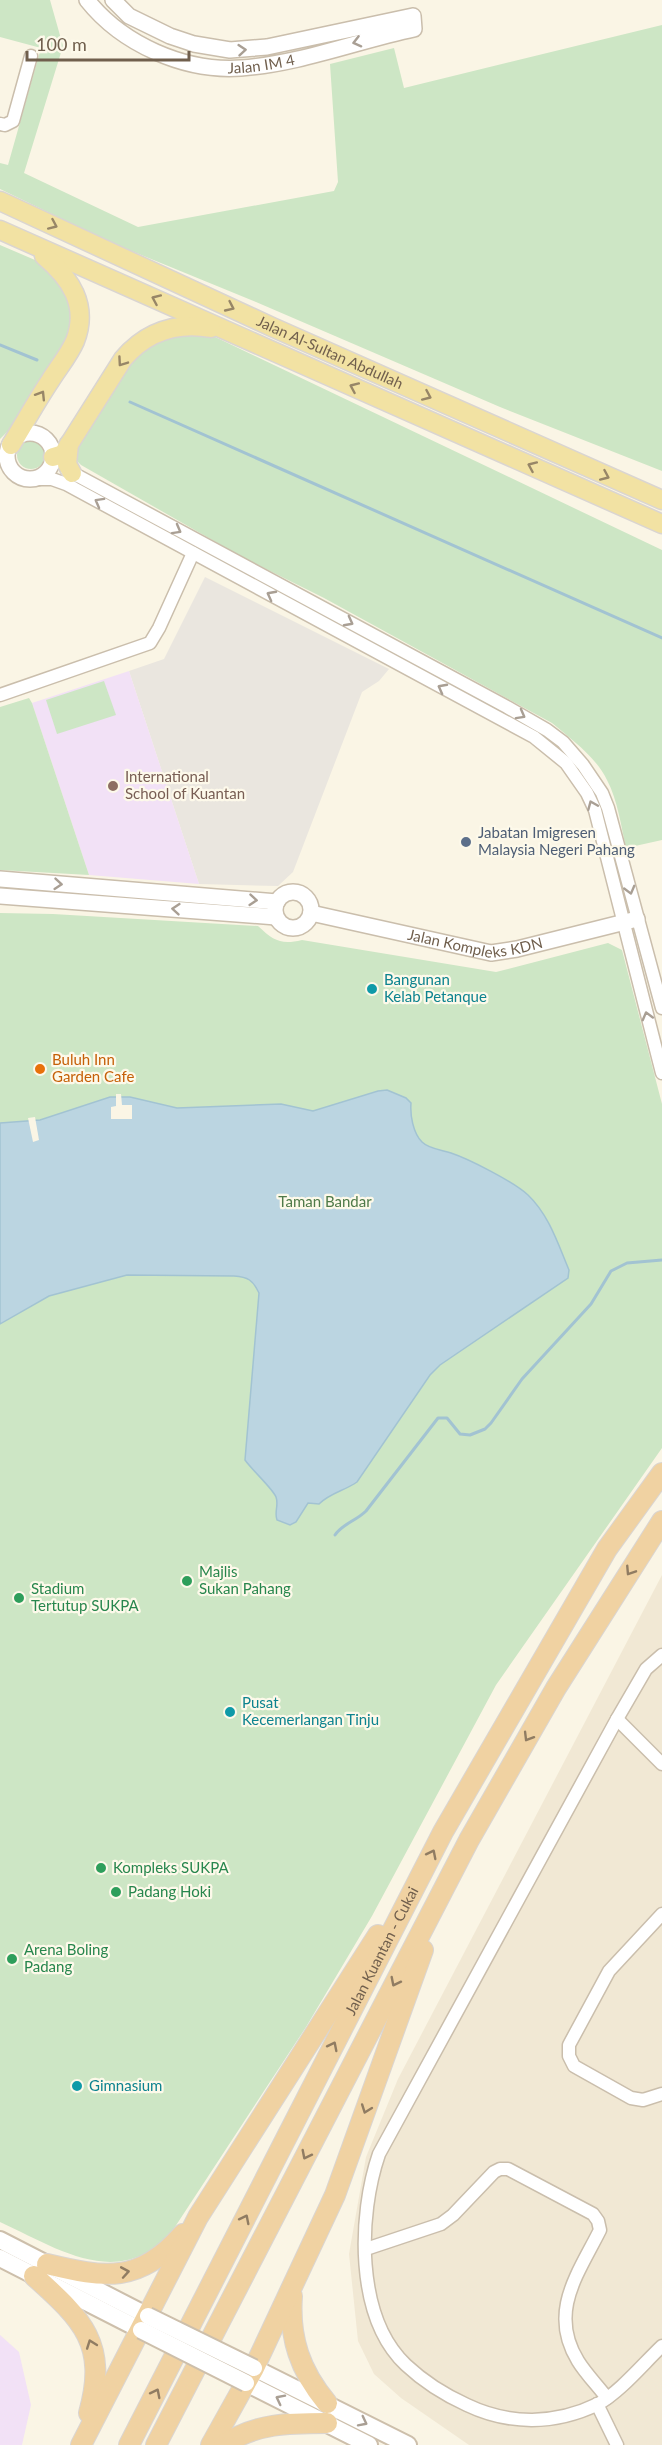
<svg xmlns="http://www.w3.org/2000/svg" width="662" height="2445" font-family="Lato,sans-serif">
<style>
.residential{fill:#f1e8d4}
.industrial{fill:#eae6df}
.education{fill:#f2e1f6}
.green{fill:#cde6c5}
.water{fill:#bbd5e1;stroke:#a2c3d2;stroke-width:1.5}
.pier{fill:#faf5e5}
.lines{fill:none;stroke-linecap:round;stroke-linejoin:round}
.stream{stroke:#a2c3d2;stroke-width:3}
.minor-casing{stroke:#cabeac;stroke-width:15}
.tertiary-casing{stroke:#cabeac;stroke-width:18}
.secondary-casing{stroke:#cdbfab;stroke-width:20}
.primary-casing{stroke:#dad5d1;stroke-width:21}
.trunk-casing{stroke:#dad5d1;stroke-width:22}
.minor{stroke:#fff;stroke-width:12}
.tertiary{stroke:#fff;stroke-width:15}
.secondary{stroke:#fff;stroke-width:16}
.primary{stroke:#f2e2a3;stroke-width:18}
.trunk{stroke:#f0d2a2;stroke-width:20}
.secondary-bridge-casing{stroke:#cdbfab;stroke-width:20;stroke-linecap:butt}
.secondary-bridge{stroke:#fff;stroke-width:16}
.oneway{stroke:#a99f94}
.oneway2{stroke:#978667}
.oneway3{stroke:#907c62}
.education-dot{fill:#8d6e63;stroke:#fdf9ea;stroke-width:2}
.service-dot{fill:#5c6f8a;stroke:#fdf9ea;stroke-width:2}
.culture-dot{fill:#0f9aa8;stroke:#fdf9ea;stroke-width:2}
.food-dot{fill:#e8710a;stroke:#fdf9ea;stroke-width:2}
.leisure-dot{fill:#2e9e5b;stroke:#fdf9ea;stroke-width:2}
.labels{text-anchor:middle;stroke-width:4.5;stroke-linejoin:round;paint-order:stroke}
.street-label{font-size:15px;fill:#705f4d;stroke:#fdf9ea}
.education-label{font-size:15px;fill:#785e54;stroke:#fdf9ea;text-anchor:start}
.service-label{font-size:15px;fill:#4e5e75;stroke:#fdf9ea;text-anchor:start}
.culture-label{font-size:15px;fill:#0d838f;stroke:#fdf9ea;text-anchor:start}
.food-label{font-size:15px;fill:#c56008;stroke:#fdf9ea;text-anchor:start}
.park-label{font-size:15px;fill:#4f7a49;stroke:#fdf9ea}
.leisure-label{font-size:15px;fill:#27864d;stroke:#fdf9ea;text-anchor:start}
</style>
<rect width="100%" height="100%" fill="#faf5e5"/>
<polygon class="residential" points="662,1575 662,2445 469,2445 401,2398 374,2374 358,2341 349,2254 366,2157 398,2079"/>
<polygon class="industrial" points="205,577 389,669 379,681 362,692 293,872 278,886 199,884 129,671 164,659"/>
<g class="education">
<polygon points="129,671 199,884 89,875 32,703"/>
<polygon points="0,2335 19,2352 31,2405 22,2445 0,2445"/>
</g>
<g class="green">
<polygon points="0,0 50,0 63,46 24,173 138,227 334,191 338,182 330,64 394,48 404,88 662,25 662,471 500,407 256,302 112,243 0,189 0,163 8,165 41,48 0,37"/>
<polygon points="0,245 35,260 54,272 66,292 73,313 71,336 15,424 0,439"/>
<path d="M179,334L211,335L662,550V840L626,848C621,826 618,801 607,780C596,757 571,739 552,723L324,598L242,557L81,465L77,461L76,445L136,356L155,342Z"/>
<circle cx="31" cy="455" r="14"/>
<polygon points="104,681 116,715 57,734 46,700"/>
<polygon points="29,698 32,703 89,875 0,870 0,707"/>
<path d="M0,913L53,914L258,926C274,941 281,945 302,940L496,972L608,943L622,950L662,1104V1448L496,1685L372,1916L306,2027L171,2233C118,2291 57,2248 0,2222Z"/>
</g>
<path class="water" d="M387,1090L406,1098L411,1103C410,1115 413,1133 422,1142C429,1149 442,1150 451,1153C469,1159 514,1182 528,1195C549,1215 558,1244 569,1270L568,1278L440,1365L430,1375L357,1482C344,1491 330,1493 319,1504L308,1503L296,1522L290,1525L277,1520C274,1512 279,1505 276,1497C273,1489 252,1470 245,1460L259,1293C253,1280 248,1277 234,1276L127,1275L49,1296L0,1324V1123L40,1120L110,1097H130L177,1108L281,1104L313,1111L378,1091Z"/>
<g class="pier">
<polygon points="116,1094 121,1094 122,1105 132,1105 132,1119 111,1119 111,1107 116,1106"/>
<polygon points="35,1117 39,1140 33,1142 28,1118"/>
</g>
<g class="lines">
<g class="stream">
<polyline points="0,345 37,360"/>
<polyline points="130,402 662,638"/>
<path d="M335,1535C342,1524 356,1521 366,1511L438,1418H447L460,1434L470,1435L485,1429L491,1423L522,1379L591,1304L611,1271L627,1263L662,1260"/>
</g>
<defs>
<g id="minor">
<polyline points="0,124 5,125 13,121 31,56"/>
<polyline points="67,470 507,707 547,730 563,742 583,765 602,793 608,808 662,1008"/>
<polyline points="32,479 52,479 66,484 534,737 566,763 587,793 595,810 662,1073"/>
<polyline points="0,695 150,643 159,628 193,553"/>
<path d="M662,1655L646,1669L617,1719L379,2154C358,2215 355,2317 406,2365C423,2381 445,2395 467,2405C509,2425 555,2425 598,2404C620,2392 643,2364 662,2346"/>
<polyline points="617,1719 662,1764"/>
<polyline points="662,1914 609,1971 569,2045 569,2056 574,2066 631,2098 643,2100 662,2094"/>
<path d="M366,2249L441,2224L453,2215L494,2172L500,2169H508L593,2214L598,2221L600,2230C578,2274 548,2312 578,2361C586,2374 598,2386 607,2398"/>
<polyline points="597,2404 617,2445"/>
</g>
<g id="tertiary">
<path id="s1" d="M87,0C122,44 184,72 241,68C299,64 357,41 414,29L413,16L267,47L230,50L194,44L170,36L129,16L113,0"/>
<circle cx="30" cy="456" r="23"/>
<polyline points="0,879 277,902"/>
<circle cx="293" cy="910" r="18"/>
<polyline points="0,896 276,917"/>
<path id="s2" d="M311,913L491,953L517,949L637,919"/>
</g>
<g id="secondary">
<polyline points="0,2240 148,2316"/>
<polyline points="0,2258 141,2330"/>
<polyline points="254,2368 408,2445"/>
<polyline points="246,2383 369,2445"/>
</g>
<g id="primary">
<path id="s3" d="M0,201L272,327L662,500"/>
<polyline points="0,230 662,524"/>
<polyline points="69,444 67,464 72,473"/>
<path d="M11,445C24,424 36,402 50,381C58,368 69,355 75,341C89,305 70,278 44,256"/>
<path d="M53,457L63,454L123,359C146,332 176,322 211,328"/>
</g>
<g id="trunk">
<path d="M47,2264C105,2278 139,2284 183,2234"/>
<path d="M34,2276C83,2320 108,2344 89,2413"/>
<path d="M292,2296C289,2338 300,2371 327,2403"/>
<polyline points="81,2445 198,2217 378,1935"/>
<path id="s4" d="M129,2445L443,1832L607,1549L662,1473"/>
<polyline points="156,2445 469,1840 556,1688 662,1521"/>
<polyline points="211,2445 254,2368 335,2195 423,1950"/>
<path d="M224,2445C255,2423 290,2423 327,2423"/>
</g>
</defs>
<use href="#minor" class="minor-casing"/>
<use href="#tertiary" class="tertiary-casing"/>
<use href="#secondary" class="secondary-casing"/>
<use href="#primary" class="primary-casing"/>
<use href="#trunk" class="trunk-casing"/>
<use href="#minor" class="minor"/>
<use href="#tertiary" class="tertiary"/>
<use href="#secondary" class="secondary"/>
<use href="#primary" class="primary"/>
<use href="#trunk" class="trunk"/>
<defs>
<g id="secondary-bridge">
<polyline points="148,2316 254,2368"/>
<polyline points="141,2330 246,2383"/>
</g>
</defs>
<use href="#secondary-bridge" class="secondary-bridge-casing"/>
<use href="#secondary-bridge" class="secondary-bridge"/>
</g>
<defs><path id="oneway-chevron" d="M-2-3.5L2.5 0L-2 3.5" fill="none" stroke-width="1.6" stroke-linecap="round" stroke-linejoin="round" transform="scale(1.5)"/></defs>
<g class="oneway">
<use href="#oneway-chevron" transform="translate(357 42) rotate(166)"/>
<use href="#oneway-chevron" transform="translate(242 50) rotate(-5)"/>
<use href="#oneway-chevron" transform="translate(99 502) rotate(-151)"/>
<use href="#oneway-chevron" transform="translate(177 530) rotate(29)"/>
<use href="#oneway-chevron" transform="translate(271 595) rotate(-152)"/>
<use href="#oneway-chevron" transform="translate(349 622) rotate(28)"/>
<use href="#oneway-chevron" transform="translate(442 688) rotate(-152)"/>
<use href="#oneway-chevron" transform="translate(521 715) rotate(29)"/>
<use href="#oneway-chevron" transform="translate(592 805) rotate(-113)"/>
<use href="#oneway-chevron" transform="translate(58 884) rotate(5)"/>
<use href="#oneway-chevron" transform="translate(630 890) rotate(75)"/>
<use href="#oneway-chevron" transform="translate(253 900) rotate(5)"/>
<use href="#oneway-chevron" transform="translate(176 909) rotate(-175)"/>
<use href="#oneway-chevron" transform="translate(647 1016) rotate(-105)"/>
<use href="#oneway-chevron" transform="translate(280 2399) rotate(-153)"/>
<use href="#oneway-chevron" transform="translate(363 2422) rotate(27)"/>
</g>
<g class="oneway2">
<use href="#oneway-chevron" transform="translate(53 225) rotate(24)"/>
<use href="#oneway-chevron" transform="translate(156 299) rotate(-156)"/>
<use href="#oneway-chevron" transform="translate(230 307) rotate(25)"/>
<use href="#oneway-chevron" transform="translate(122 362) rotate(125)"/>
<use href="#oneway-chevron" transform="translate(354 387) rotate(-156)"/>
<use href="#oneway-chevron" transform="translate(41 395) rotate(-58)"/>
<use href="#oneway-chevron" transform="translate(427 396) rotate(24)"/>
<use href="#oneway-chevron" transform="translate(532 466) rotate(-156)"/>
<use href="#oneway-chevron" transform="translate(605 476) rotate(24)"/>
</g>
<g class="oneway3">
<use href="#oneway-chevron" transform="translate(630 1571) rotate(123)"/>
<use href="#oneway-chevron" transform="translate(528 1737) rotate(121)"/>
<use href="#oneway-chevron" transform="translate(432 1854) rotate(-63)"/>
<use href="#oneway-chevron" transform="translate(395 1982) rotate(117)"/>
<use href="#oneway-chevron" transform="translate(333 2046) rotate(-63)"/>
<use href="#oneway-chevron" transform="translate(366 2109) rotate(110)"/>
<use href="#oneway-chevron" transform="translate(306 2155) rotate(117)"/>
<use href="#oneway-chevron" transform="translate(245 2219) rotate(-63)"/>
<use href="#oneway-chevron" transform="translate(125 2272) rotate(-10)"/>
<use href="#oneway-chevron" transform="translate(91 2344) rotate(-110)"/>
<use href="#oneway-chevron" transform="translate(156 2393) rotate(-63)"/>
</g>
<circle class="education-dot" cx="113" cy="786" r="6"/>
<circle class="service-dot" cx="466" cy="842" r="6"/>
<g class="culture-dot">
<circle cx="372" cy="989" r="6"/>
<circle cx="230" cy="1712" r="6"/>
<circle cx="77" cy="2086" r="6"/>
</g>
<circle class="food-dot" cx="40" cy="1069" r="6"/>
<g class="leisure-dot">
<circle cx="187" cy="1581" r="6"/>
<circle cx="19" cy="1598" r="6"/>
<circle cx="101" cy="1868" r="6"/>
<circle cx="116" cy="1892" r="6"/>
<circle cx="12" cy="1959" r="6"/>
</g>
<g class="labels">
<g class="street-label">
<text dy="5" stroke="none"><textPath href="#s1" startOffset="195">Jalan IM 4</textPath></text>
<text dy="5" stroke="none"><textPath href="#s3" startOffset="363">Jalan Al-Sultan Abdullah</textPath></text>
<text dy="5" stroke="none"><textPath href="#s2" startOffset="168">Jalan Kompleks KDN</textPath></text>
<text dy="5" stroke="none"><textPath href="#s4" startOffset="555">Jalan Kuantan - Cukai</textPath></text>
</g>
<g class="education-label">
<text x="125" y="782">International<tspan x="125" dy="17">School of Kuantan</tspan></text>
</g>
<g class="service-label">
<text x="478" y="838">Jabatan Imigresen<tspan x="478" dy="17">Malaysia Negeri Pahang</tspan></text>
</g>
<g class="culture-label">
<text x="384" y="985">Bangunan<tspan x="384" dy="17">Kelab Petanque</tspan></text>
<text x="242" y="1708">Pusat<tspan x="242" dy="17">Kecemerlangan Tinju</tspan></text>
<text x="89" y="2091">Gimnasium</text>
</g>
<g class="food-label">
<text x="52" y="1065">Buluh Inn<tspan x="52" dy="17">Garden Cafe</tspan></text>
</g>
<g class="park-label">
<text x="325" y="1207">Taman Bandar</text>
</g>
<g class="leisure-label">
<text x="199" y="1577">Majlis<tspan x="199" dy="17">Sukan Pahang</tspan></text>
<text x="31" y="1594">Stadium<tspan x="31" dy="17">Tertutup SUKPA</tspan></text>
<text x="113" y="1873">Kompleks SUKPA</text>
<text x="128" y="1897">Padang Hoki</text>
<text x="24" y="1955">Arena Boling<tspan x="24" dy="17">Padang</tspan></text>
</g>
</g>
<path d="M27 51v9h162v-9" fill="none" stroke="#705f4d" stroke-width="3"/>
<text x="36" y="51" font-size="18" fill="#705f4d" stroke="#fdf9ea" stroke-width="4.5" paint-order="stroke">100 m</text>
</svg>
